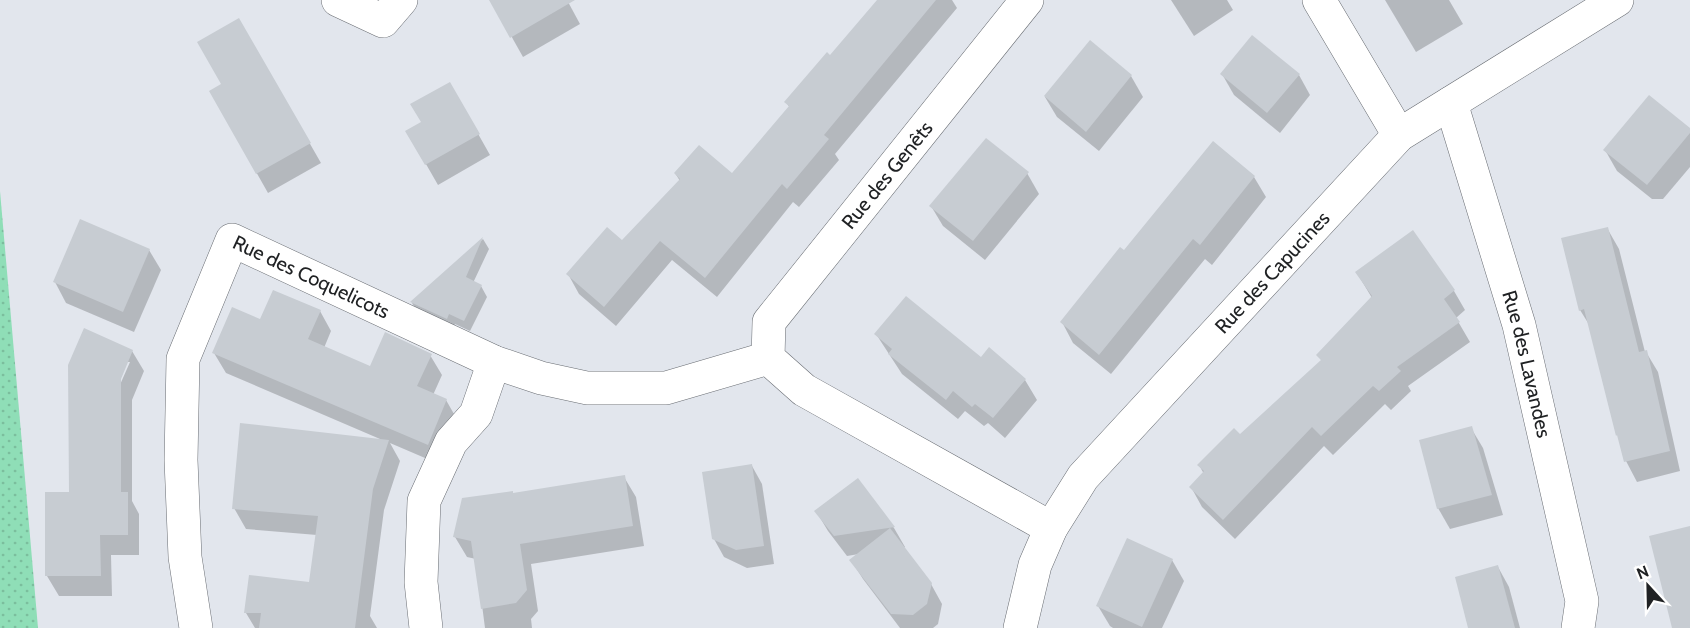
<svg xmlns="http://www.w3.org/2000/svg" width="1690" height="628" font-family="Cabin,sans-serif">
<style>
.green{fill:url(#green-dots)}
.shadow{fill:#0003;fill-rule:evenodd}
.building{fill:#c7ccd2}
.lines{fill:none;stroke-linecap:round;stroke-linejoin:round}
.street-casing{stroke:#696d73;stroke-width:34}
.street{stroke:#fff;stroke-width:33}
.labels{text-anchor:middle;stroke-width:4.5;stroke-linejoin:round;paint-order:stroke}
.street-label{font-size:20px;fill:#202224;stroke:#fff}
</style>
<defs>
<pattern id="green-dots" width="8" height="8" patternUnits="userSpaceOnUse" patternTransform="scale(1.5)"><rect width="8" height="8" fill="#8fdeb7"/><path d="M2 2h.1M6 6h.1" fill="none" stroke="#7bbe9d" stroke-width="1.8" stroke-linecap="round"/></pattern>
</defs>
<rect width="100%" height="100%" fill="#e2e6ed"/>
<polygon class="green" points="0,191 38,628 0,628"/>
<g class="shadow">
<polygon points="491,0 567,0 580,24 523,57"/>
<polygon points="879,0 952,0 957,8 835,154 839,160 799,207 793,202 717,297 672,260 616,326 579,294 568,274 622,242 680,181 675,173 732,175 790,108 786,102 831,57"/>
<polygon points="1171,0 1227,0 1233,10 1194,36"/>
<polygon points="1385,0 1449,0 1463,24 1416,52"/>
<polygon points="239,20 321,163 268,193 211,92 223,84"/>
<polygon points="1222,74 1299,75 1310,95 1280,133 1234,95"/>
<polygon points="1131,76 1143,97 1099,151 1057,117 1045,97"/>
<polygon points="450,84 490,155 438,185 407,131 423,122"/>
<polygon points="1690,130 1690,167 1663,199 1652,199 1617,171 1605,150"/>
<polygon points="1214,143 1254,177 1266,197 1212,265 1205,259 1111,374 1073,343 1062,322 1124,252"/>
<polygon points="1027,173 1039,194 985,260 943,226 931,206"/>
<polygon points="1607,228 1619,249 1645,352 1646,352 1658,372 1680,471 1637,482 1626,461 1590,326 1580,310"/>
<polygon points="483,239 489,249 473,283 481,286 487,297 470,331 455,324 453,329 418,313 412,303"/>
<polygon points="149,250 161,270 134,332 66,303 55,282"/>
<polygon points="1357,273 1454,291 1465,310 1456,318 1470,342 1408,386 1411,391 1391,410 1385,404 1333,455 1324,446 1235,539 1202,507 1191,487 1204,474 1199,465 1240,436 1322,361 1318,355 1372,298"/>
<polygon points="320,311 331,331 324,348 370,368 430,355 442,375 433,395 446,400 458,421 439,464 390,443 400,461 384,510 370,616 377,628 255,628 246,613 310,584 317,535 246,529 234,508 380,439 226,373 214,353 261,321"/>
<path d="M85,330L132,351L144,371L132,400V501L139,514V555H111L112,596H59L47,576V493H70V365ZM126,362H130L119,387L116,385Z"/>
<polygon points="876,334 981,359 1025,380 1037,400 1005,438 988,423 984,426 965,411 958,419 902,374"/>
<polygon points="1471,428 1483,448 1503,515 1450,529 1438,508"/>
<polygon points="752,466 762,484 774,564 747,568 724,557 714,539"/>
<polygon points="624,477 636,497 644,546 531,564 538,611 531,619 532,628 485,628 476,559 467,557 455,537 513,494"/>
<polygon points="857,480 894,528 905,547 903,548 931,584 942,604 938,624 933,628 900,628 863,579 851,560 859,554 847,556 828,531 816,511"/>
<polygon points="1172,560 1184,581 1162,628 1113,628 1110,626 1098,606"/>
<polygon points="1498,567 1509,587 1520,628 1470,628"/>
</g>
<g class="building">
<polygon points="489,0 575,0 510,38"/>
<polygon points="877,0 936,0 824,135 829,139 787,189 782,184 705,278 660,241 604,307 566,274 607,227 622,240 680,179 674,173 699,145 732,173 789,106 784,102 827,52 830,55"/>
<polygon points="239,18 311,143 256,174 209,91 221,84 197,42"/>
<polygon points="1252,35 1300,74 1267,113 1220,74"/>
<polygon points="1090,40 1132,75 1086,132 1044,96"/>
<polygon points="450,82 480,134 425,165 405,131 421,122 410,104"/>
<polygon points="1649,95 1690,128 1690,133 1647,185 1603,150"/>
<polygon points="986,138 1029,172 973,241 929,206"/>
<polygon points="1213,141 1255,176 1200,245 1193,239 1099,355 1060,322 1120,247 1124,250"/>
<polygon points="80,219 150,249 123,312 53,282"/>
<polygon points="1608,227 1639,352 1647,350 1670,451 1624,462 1617,435 1616,436 1584,309 1579,311 1561,238"/>
<polygon points="1413,230 1455,290 1444,299 1460,322 1397,367 1401,371 1379,391 1373,386 1321,436 1312,427 1223,520 1189,487 1204,471 1197,465 1234,428 1240,434 1321,360 1316,355 1372,296 1355,272"/>
<polygon points="483,237 466,277 482,285 464,321 449,314 447,319 410,302"/>
<polygon points="273,290 321,310 308,339 370,366 385,332 432,354 417,386 447,399 428,445 212,353 232,307 260,319"/>
<polygon points="906,296 981,357 989,347 1026,379 993,418 975,404 972,407 953,391 946,400 888,354 892,349 874,334"/>
<polygon points="84,328 133,350 121,379 121,492 128,492 128,535 100,535 101,576 45,576 45,492 69,492 68,365"/>
<polygon points="240,423 389,440 373,489 355,628 259,628 261,613 244,613 249,575 309,582 318,516 232,509"/>
<polygon points="1472,426 1492,495 1437,509 1419,440"/>
<polygon points="752,464 764,546 736,550 712,539 702,472"/>
<polygon points="625,475 633,526 520,544 527,590 516,603 481,609 471,541 453,537 462,498 513,491 513,493"/>
<polygon points="858,478 895,527 834,536 814,511"/>
<polygon points="1690,526 1690,628 1672,628 1649,536"/>
<polygon points="890,528 932,583 927,604 913,615 891,614 849,560"/>
<polygon points="1127,538 1173,559 1142,627 1096,606"/>
<polygon points="1498,565 1515,628 1468,628 1455,577"/>
</g>
<g class="lines">
<defs>
<g id="street">
<polyline points="338,0 383,21 401,0"/>
<polyline points="1027,0 769,322 768,358 804,390 1051,528"/>
<polyline points="1319,0 1399,135"/>
<path id="s1" d="M1451,103L1519,325L1582,601L1578,628"/>
<path id="s2" d="M196,628L185,557L181,460L183,359L232,240L494,362L541,378L587,388H666L768,358"/>
<polyline points="426,628 421,582 424,501 451,442 476,414 494,362"/>
<path id="s3" d="M1020,628L1035,565L1051,528L1083,477L1399,135L1617,0"/>
</g>
</defs>
<use href="#street" class="street-casing"/>
<use href="#street" class="street"/>
</g>
<g class="labels">
<g class="street-label">
<text transform="translate(887 175) rotate(-51)" y="7">Rue des Genêts</text>
<text dy="7" stroke="none"><textPath href="#s3" startOffset="444">Rue des Capucines</textPath></text>
<text dy="7" stroke="none"><textPath href="#s2" startOffset="486">Rue des Coquelicots</textPath></text>
<text dy="7" stroke="none"><textPath href="#s1" startOffset="272">Rue des Lavandes</textPath></text>
</g>
</g>
<g transform="translate(1648 586) rotate(338)" stroke="#ffffff" stroke-width="4.5" paint-order="stroke">
<path d="M0-4.5L10 22L0 15L-10 22Z" fill="#202224"/>
<text y="-9" font-size="16" font-weight="bold" text-anchor="middle" fill="#202224">N</text>
</g>
</svg>
